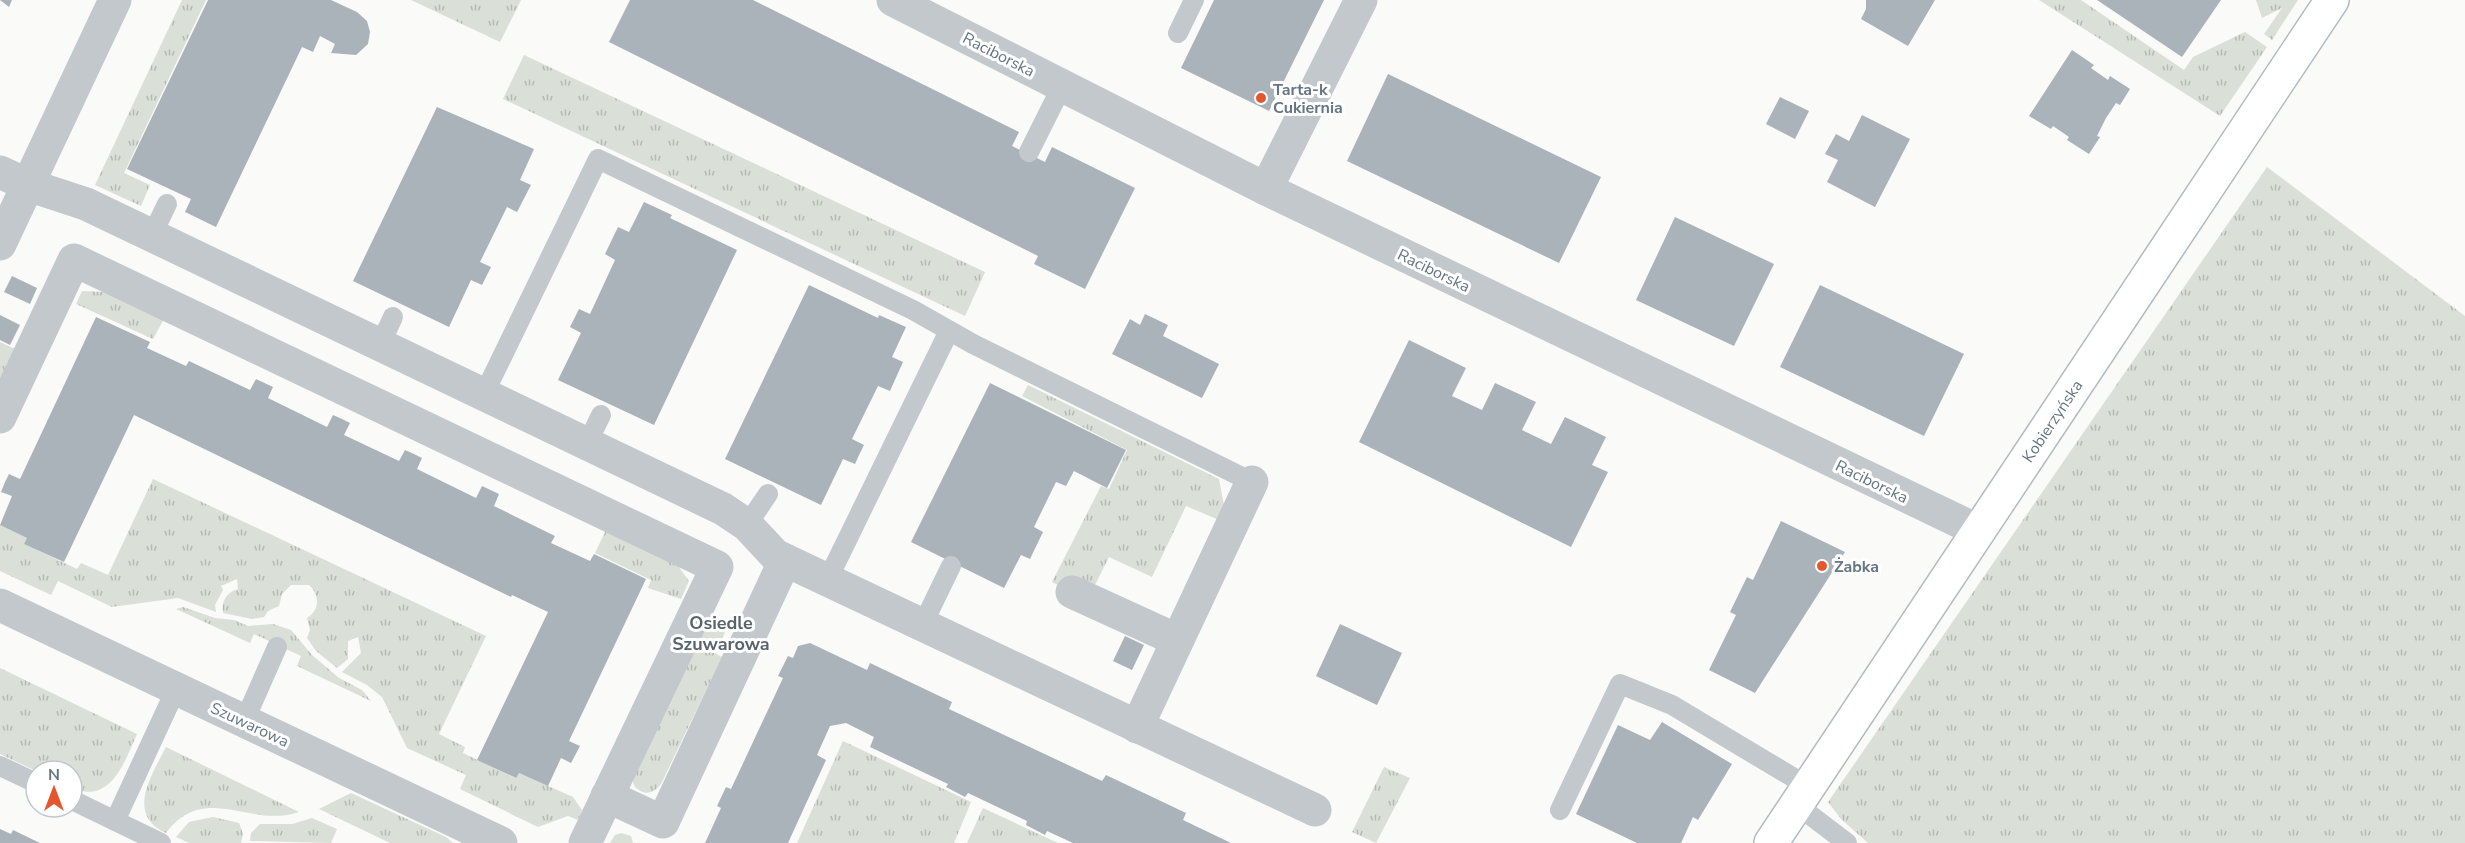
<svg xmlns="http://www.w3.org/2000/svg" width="2465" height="843" font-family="'Nunito Sans',sans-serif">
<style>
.grass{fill:url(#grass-tufts)}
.building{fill:#aab3b9}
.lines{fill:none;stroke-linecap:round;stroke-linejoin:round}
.secondary-casing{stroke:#b3babf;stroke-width:36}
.lane{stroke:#c3c8cc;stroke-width:20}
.street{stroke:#c3c8cc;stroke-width:33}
.secondary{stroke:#fff;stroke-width:33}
.poi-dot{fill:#e4572e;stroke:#fff;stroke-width:2}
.labels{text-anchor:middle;stroke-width:6;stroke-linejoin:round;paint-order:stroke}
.street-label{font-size:16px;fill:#657683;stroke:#fff}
.poi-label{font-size:16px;font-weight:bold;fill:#657683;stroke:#fff;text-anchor:start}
.neighbourhood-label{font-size:18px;font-weight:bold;fill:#57646e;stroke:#fff}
</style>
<defs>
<pattern id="grass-tufts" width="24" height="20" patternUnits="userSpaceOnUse" patternTransform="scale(1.5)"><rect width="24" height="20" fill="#dadfd7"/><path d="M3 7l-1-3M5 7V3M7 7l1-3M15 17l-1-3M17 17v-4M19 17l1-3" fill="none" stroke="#b4b9b4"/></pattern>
</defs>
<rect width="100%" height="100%" fill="#fafaf8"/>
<g class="grass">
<polygon points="182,0 206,0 124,173 150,185 141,206 95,185"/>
<polygon points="411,0 521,0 500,42"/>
<polygon points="2039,0 2081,0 2184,70 2193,57 2245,32 2267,47 2220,116"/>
<polygon points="2256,0 2298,0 2272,40 2264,34 2282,8 2262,18"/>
<polygon points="524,55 985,272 965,316 503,99"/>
<polygon points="2267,167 2465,316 2465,843 1868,843 1842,820 1828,802"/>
<polygon points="82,291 105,292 164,319 153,339 76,304"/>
<polygon points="0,342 15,349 0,380"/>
<polygon points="1028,385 1219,479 1225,511 1219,520 1186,506 1152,577 1109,557 1095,585 1067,590 1052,582 1101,486 1109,489 1127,450 1022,396"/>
<path d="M153,479L486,636L439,734L465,747L463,753L515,778L519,773L573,797L582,810L578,820L568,816L538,827L460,789L466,775L407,748L382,697L367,685L342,672L361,653L358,637L348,641V659L337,668L316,651L307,638L310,630L307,618C320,610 320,595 309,585H291L282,594L279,606L268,611L264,617L252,619L223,613C221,601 227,592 238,589L237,579L221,586L223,590L215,605L216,612L178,598L112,607L58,581L51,595L0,571V525L27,538L25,544L77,569L81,563L108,575Z"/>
<polygon points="606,530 676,563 689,581 681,599 648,588 651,580 595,553"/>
<polygon points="183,607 215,618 234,620 248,626 273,624 291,630 312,655 339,678 362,690 371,701 297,666 301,656 254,634 250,643 176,609"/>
<path d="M704,620L726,630L715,653L722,657L661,784C653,794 645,796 635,787L631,777Z"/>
<path d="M0,668L137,734C125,761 111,805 72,788V771H36L0,754Z"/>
<polygon points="843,741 971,802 954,843 797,843"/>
<path d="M166,747L299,812C250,829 205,781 166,833C125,814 152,775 166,747Z"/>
<polygon points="1384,767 1410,778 1376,843 1352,832"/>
<polygon points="351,793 446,837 453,843 390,843 319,809"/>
<polygon points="983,808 1058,843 967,843"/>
<polygon points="213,817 239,823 243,834 241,843 189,843 176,837 189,822"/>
<polygon points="312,818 337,829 331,843 250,841 251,833 260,824 292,824"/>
<polygon points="621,833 631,836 633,843 610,843 615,835"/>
</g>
<g class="building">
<polygon points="0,0 12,0 9,7"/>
<polygon points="208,0 331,0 357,12 367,21 370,32 368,44 356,55 331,53 335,44 320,36 313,52 302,47 216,227 185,212 191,199 127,169"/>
<polygon points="630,0 753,0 1019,132 1012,146 1045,162 1052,147 1135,188 1085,289 1034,264 1038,256 609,42"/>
<polygon points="1214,0 1324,0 1269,111 1181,68"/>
<polygon points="1866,0 1935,0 1908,46 1861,19 1866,9"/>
<polygon points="2097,0 2221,0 2182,57"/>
<polygon points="2072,50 2094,65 2091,68 2108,80 2110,76 2130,89 2120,105 2116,103 2106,118 2097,136 2100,137 2089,154 2067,140 2069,137 2053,126 2051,129 2029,116"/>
<polygon points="1388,74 1601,177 1559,263 1347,161"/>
<polygon points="1780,97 1809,111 1795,139 1766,124"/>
<polygon points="437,107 534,149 520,180 531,185 517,212 507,207 480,262 491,267 482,285 471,280 449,327 353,281"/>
<polygon points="1862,115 1910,139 1875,207 1827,182 1838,160 1825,154 1836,134 1849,141"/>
<polygon points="644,202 672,215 670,218 737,250 654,425 558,380 581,333 570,327 579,309 590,314 615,260 605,254 618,227 629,232"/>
<polygon points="1675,217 1774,264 1734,346 1636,300"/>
<polygon points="12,276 37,288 30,304 4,292"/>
<polygon points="809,285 878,318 879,315 906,327 892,357 903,362 890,391 878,386 852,439 864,445 859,455 855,464 843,459 821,505 725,459"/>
<polygon points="1820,285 1964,354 1924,436 1780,367"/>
<polygon points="1145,314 1168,325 1163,336 1219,364 1202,398 1112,354 1130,319 1140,325"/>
<polygon points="0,315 20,325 10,345 0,340"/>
<polygon points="96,317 150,342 147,348 186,366 189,361 250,390 256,379 273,387 268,398 327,427 333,415 342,419 350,423 344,435 399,461 405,450 414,454 422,458 417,469 476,498 482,486 499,494 494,506 555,536 551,543 590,561 594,554 646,579 569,741 580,746 571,763 561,758 548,786 519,773 516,778 477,760 548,612 512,595 511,597 134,415 64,562 24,544 27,538 0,525 12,496 1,492 5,482 9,474 20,479"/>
<polygon points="1409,340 1466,368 1452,396 1482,410 1495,383 1536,402 1522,430 1551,444 1565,417 1606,437 1592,465 1608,472 1571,547 1359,442"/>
<polygon points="990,383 1126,450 1107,488 1074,471 1066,486 1056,482 1034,527 1043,532 1030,559 1021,555 1004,588 911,542"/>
<polygon points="1781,521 1845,552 1755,693 1709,670 1736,615 1730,612 1747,577 1753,580"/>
<polygon points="1340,624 1402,653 1377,705 1316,676"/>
<polygon points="1125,636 1144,645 1132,670 1113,661"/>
<polygon points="810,643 867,670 870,663 952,702 949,709 1102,781 1106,775 1186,813 1183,820 1231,843 1073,843 1047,831 1045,835 1026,825 1027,821 968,793 965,797 946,787 948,784 870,747 874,737 846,723 830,726 817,755 826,760 788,843 705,843 721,808 717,806 726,787 731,789 783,678 778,676 788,656 793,658 798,646"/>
<polygon points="1662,722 1732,764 1698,820 1693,817 1681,843 1637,843 1576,814 1618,725 1650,740"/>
<polygon points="0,829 11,834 13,830 40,843 0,843"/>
</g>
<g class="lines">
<defs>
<g id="secondary">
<path id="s1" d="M1771,843L2332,0"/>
</g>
</defs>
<use href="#secondary" class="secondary-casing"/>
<g class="lane">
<polyline points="1178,33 1194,0"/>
<polyline points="1029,152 1062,86"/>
<polyline points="152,235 167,204"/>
<polyline points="380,345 393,317"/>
<polyline points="484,394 598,159 913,310 973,344 1252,482"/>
<polyline points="587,444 601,415"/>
<polyline points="747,525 768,494"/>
<polyline points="827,581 949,331"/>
<polyline points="922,626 951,566"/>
<polyline points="244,722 277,647"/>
<polyline points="0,766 36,783"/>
<polyline points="72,800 161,843"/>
<polyline points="1797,805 1847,843"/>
<polyline points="1560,810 1620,684 1672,705 1809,787"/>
<polyline points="115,821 176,689"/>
</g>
<g class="street">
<polyline points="893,0 1266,189 1979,531"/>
<polyline points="0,172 28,185 86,204 723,509 747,525 775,555 785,560 1315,810"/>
<polyline points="1266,189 1361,0"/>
<polyline points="0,244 115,0"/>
<polyline points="0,417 74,260 717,567 585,843"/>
<polyline points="1072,592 1177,640"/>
<polyline points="0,605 501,843"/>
<polyline points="1137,727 1252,482"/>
<polyline points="607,796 663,822 785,560"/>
</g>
<use href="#secondary" class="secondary"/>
</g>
<g class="poi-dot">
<circle cx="1261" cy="98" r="6"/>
<circle cx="1822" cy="566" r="6"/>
</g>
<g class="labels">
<g class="street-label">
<text transform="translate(999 54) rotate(27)" y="6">Raciborska</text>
<text transform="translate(1434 270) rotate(26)" y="6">Raciborska</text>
<text dy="6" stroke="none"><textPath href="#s1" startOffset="507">Kobierzyńska</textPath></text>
<text transform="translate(1872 481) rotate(26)" y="6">Raciborska</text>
<text transform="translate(250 724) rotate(25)" y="6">Szuwarowa</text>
</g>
<g class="poi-label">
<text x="1273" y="95">Tarta-k<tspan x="1273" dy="18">Cukiernia</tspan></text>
<text x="1834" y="572">Żabka</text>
</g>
<g class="neighbourhood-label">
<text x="721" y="629">Osiedle<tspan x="721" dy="21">Szuwarowa</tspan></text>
</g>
</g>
<g transform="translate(54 789)"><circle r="28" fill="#ffffff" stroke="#c1c8cd" stroke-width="1.5"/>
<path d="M0-4.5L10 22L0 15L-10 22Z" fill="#e4572e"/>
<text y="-9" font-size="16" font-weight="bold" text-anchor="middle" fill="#657683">N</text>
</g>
</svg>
